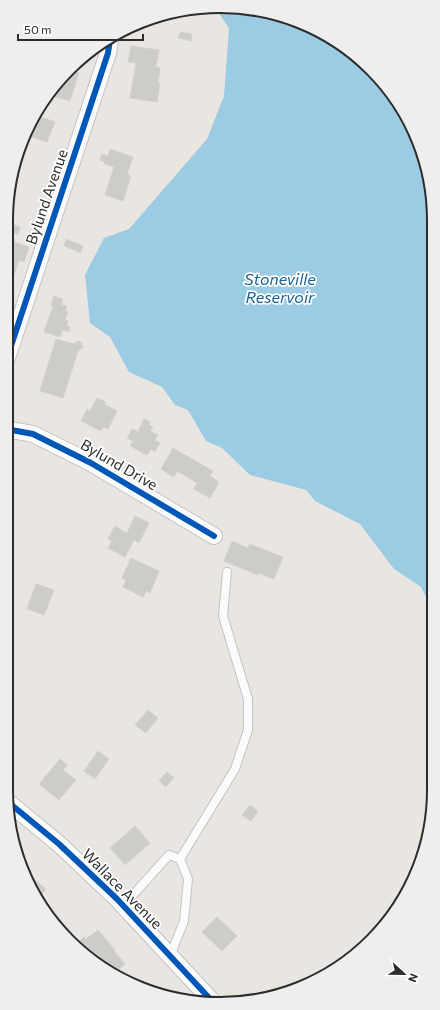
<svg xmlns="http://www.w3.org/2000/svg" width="440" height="1010" font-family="Commissioner,sans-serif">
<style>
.water{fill:#9ccce4}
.building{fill:#ceccc9;stroke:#d4d2ce}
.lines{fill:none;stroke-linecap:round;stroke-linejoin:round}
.lane-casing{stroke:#c3c2c2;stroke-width:10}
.street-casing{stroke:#c3c2c2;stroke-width:18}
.lane{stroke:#fcfbfb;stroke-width:8}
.street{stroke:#fcfbfb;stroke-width:16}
.cycleway-casing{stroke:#fff;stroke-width:8}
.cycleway{stroke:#0057b8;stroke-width:6}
.labels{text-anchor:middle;stroke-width:3.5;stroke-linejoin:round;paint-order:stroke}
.street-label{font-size:15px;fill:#2c2c2c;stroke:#fff}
.water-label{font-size:16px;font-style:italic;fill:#196092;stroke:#fff}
.rim{fill:none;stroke:#2c2c2c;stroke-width:2}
</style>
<rect width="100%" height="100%" fill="#e9e6e2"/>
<polygon class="water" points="215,8 289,17 339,42 390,90 418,138 432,192 433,605 427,599 421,587 394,569 360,524 315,501 306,490 250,475 222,448 206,441 188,410 175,405 162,387 129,372 110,337 90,323 85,275 104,238 129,229 207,139 224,96 229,28"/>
<g class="building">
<polygon points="180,32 192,34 191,41 178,38"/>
<polygon points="131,46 159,50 156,67 160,68 158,83 160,83 157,102 130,98 136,63 128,62"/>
<polygon points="70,71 79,73 70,101 53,96 59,79"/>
<polygon points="38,116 55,122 47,142 27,135"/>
<polygon points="110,149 133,157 127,174 131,176 123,201 105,195 114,167 104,164 105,162 100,160 102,154 108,156"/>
<polygon points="6,222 20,227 18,234 6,232"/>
<polygon points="6,236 15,240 14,242 29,247 24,262 19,260 14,275 6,273"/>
<polygon points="66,239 83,246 81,253 64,246"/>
<polygon points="54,296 63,299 61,305 67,306 65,311 68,312 65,320 68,321 67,326 70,327 69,332 62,330 60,337 44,332 53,306 51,305"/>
<polygon points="56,339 74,344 77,341 81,342 83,347 78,351 63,398 40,391"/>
<polygon points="97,398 106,402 104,404 117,411 108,429 103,427 101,431 81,421 87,409 90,411"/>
<polygon points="144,419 150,422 149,425 153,427 150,431 158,435 155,440 160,443 155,452 151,449 147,455 130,446 133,441 127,438 132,429 138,432"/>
<polygon points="173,448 213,471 210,476 219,482 210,498 194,489 197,483 177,471 174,477 161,469"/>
<polygon points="6,510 11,512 6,528"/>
<polygon points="135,516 149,523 139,543 134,540 125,557 108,548 112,541 108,539 115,526 127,533"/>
<polygon points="6,536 9,537 6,546"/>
<polygon points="232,541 248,548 250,544 283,557 274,579 259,573 258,575 224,561"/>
<polygon points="6,552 12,554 9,564 6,563"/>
<polygon points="131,558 159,571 150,593 146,591 143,597 123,587 126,580 122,578"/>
<polygon points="36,584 54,590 44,615 27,609"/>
<polygon points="148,710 158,718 146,733 135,725"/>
<polygon points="98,751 109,759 95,779 84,771"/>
<polygon points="60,759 67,765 63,770 76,780 59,800 39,784"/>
<polygon points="167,772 174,778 166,787 159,781"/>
<polygon points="250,805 258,811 251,821 242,815"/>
<polygon points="135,826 150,843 125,865 110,848"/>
<polygon points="26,873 46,889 40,897"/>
<polygon points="217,917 237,936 222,951 202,932"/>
<polygon points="98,930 115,950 114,951 125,964 113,975 87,948 84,950 78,943 84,937 86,939"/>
</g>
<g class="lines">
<defs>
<g id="lane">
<polyline points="180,859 235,769 248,730 248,699 223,616 227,572"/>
<polyline points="123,906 169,855 180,859 188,879 184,921 170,956"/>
</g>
<g id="street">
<polyline points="6,361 108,53 110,40"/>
<polyline points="6,429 33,434 91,463 214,536"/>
<polyline points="8,802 59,844 117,899 212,1001"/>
</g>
</defs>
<use href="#lane" class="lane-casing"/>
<use href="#street" class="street-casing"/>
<use href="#lane" class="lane"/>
<use href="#street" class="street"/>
<defs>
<g id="cycleway">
<polyline points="6,361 108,53 110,40"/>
<polyline points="6,429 33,434 91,463 214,536"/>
<polyline points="8,802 59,844 117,899 212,1001"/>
</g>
</defs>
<use href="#cycleway" class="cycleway-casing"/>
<use href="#cycleway" class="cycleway"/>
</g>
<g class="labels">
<g class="street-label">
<text transform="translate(47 197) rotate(-71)" y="5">Bylund Avenue</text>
<text transform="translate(119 465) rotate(30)" y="5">Bylund Drive</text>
<text transform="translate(122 889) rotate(45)" y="5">Wallace Avenue</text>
</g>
<g class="water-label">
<text x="280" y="285">Stoneville<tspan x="280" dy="18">Reservoir</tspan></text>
</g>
</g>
<path d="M0 0H440V1010H0ZM220 13H220A207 207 0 0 1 427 220V790A207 207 0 0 1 220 997H220A207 207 0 0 1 13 790V220A207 207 0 0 1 220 13Z" fill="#eee" fill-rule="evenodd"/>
<path class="rim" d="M220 13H220A207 207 0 0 1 427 220V790A207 207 0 0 1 220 997H220A207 207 0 0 1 13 790V220A207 207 0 0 1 220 13Z"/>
<g transform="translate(404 974) rotate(112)" stroke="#ffffff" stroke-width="3" paint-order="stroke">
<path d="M0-3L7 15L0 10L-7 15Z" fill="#2c2c2c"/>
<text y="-6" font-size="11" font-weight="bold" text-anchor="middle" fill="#2c2c2c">N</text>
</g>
<path d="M18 34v6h125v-6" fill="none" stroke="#2c2c2c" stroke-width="2"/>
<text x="24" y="34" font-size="12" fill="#2c2c2c" stroke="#ffffff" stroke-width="3" paint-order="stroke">50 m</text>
</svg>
